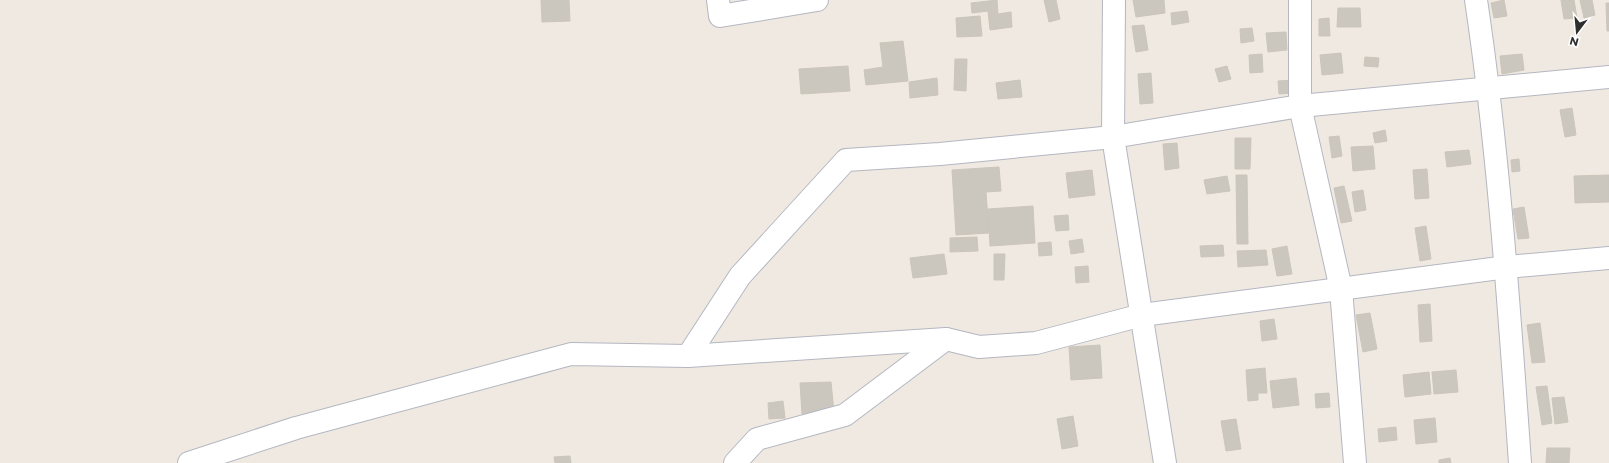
<svg xmlns="http://www.w3.org/2000/svg" width="1609" height="463" font-family="Montserrat,sans-serif">
<style>
.building{fill:#cbc7bf;stroke:#cbc5ba}
.lines{fill:none;stroke-linecap:round;stroke-linejoin:round}
.minor-casing{stroke:#b4b7c1;stroke-width:24}
.minor{stroke:#fff;stroke-width:22}
</style>
<rect width="100%" height="100%" fill="#efe9e1"/>
<g class="building">
<polygon points="541,0 569,0 570,21 542,22"/>
<polygon points="997,0 998,14 1011,12 1012,27 990,30 988,11 972,13 971,3"/>
<polygon points="1044,0 1056,0 1060,19 1049,22"/>
<polygon points="1133,0 1164,0 1165,13 1136,17"/>
<polygon points="1504,0 1507,16 1494,18 1491,3"/>
<polygon points="1561,0 1574,0 1577,18 1564,19"/>
<polygon points="1580,0 1592,0 1595,15 1584,18"/>
<polygon points="1606,3 1609,3 1609,31 1607,31"/>
<polygon points="1338,8 1360,8 1361,27 1337,27"/>
<polygon points="1187,11 1189,22 1172,25 1171,13"/>
<polygon points="980,16 982,36 957,37 956,18"/>
<polygon points="1329,18 1330,36 1319,36 1319,19"/>
<polygon points="1144,25 1148,50 1136,52 1132,26"/>
<polygon points="1252,28 1254,41 1241,43 1240,29"/>
<polygon points="1286,32 1287,50 1268,52 1266,33"/>
<polygon points="903,41 908,81 866,85 864,70 883,67 880,43"/>
<polygon points="1341,53 1343,73 1322,75 1320,55"/>
<polygon points="1262,54 1263,72 1250,73 1249,55"/>
<polygon points="1522,54 1524,70 1502,74 1500,56"/>
<polygon points="1365,57 1379,58 1378,67 1364,66"/>
<polygon points="955,59 967,59 966,91 954,90"/>
<polygon points="848,66 850,91 801,94 799,69"/>
<polygon points="1227,66 1231,79 1219,82 1215,69"/>
<polygon points="1151,73 1153,103 1140,104 1138,74"/>
<polygon points="937,78 938,95 910,98 909,82"/>
<polygon points="1020,80 1022,97 998,99 996,83"/>
<polygon points="1293,80 1294,93 1279,94 1278,81"/>
<polygon points="1572,108 1576,135 1565,137 1560,110"/>
<polygon points="1385,130 1387,141 1375,143 1373,133"/>
<polygon points="1339,136 1342,156 1332,158 1329,137"/>
<polygon points="1235,138 1251,138 1250,169 1235,169"/>
<polygon points="1177,143 1179,168 1165,170 1163,144"/>
<polygon points="1373,146 1375,169 1353,171 1351,147"/>
<polygon points="1469,150 1471,164 1447,167 1445,152"/>
<polygon points="1519,159 1520,171 1512,172 1511,160"/>
<polygon points="999,167 1001,191 986,192 989,233 956,235 952,170"/>
<polygon points="1427,169 1429,198 1415,199 1413,170"/>
<polygon points="1092,170 1095,195 1069,198 1066,173"/>
<polygon points="1236,175 1247,175 1248,244 1237,244"/>
<polygon points="1609,175 1609,202 1575,203 1574,176"/>
<polygon points="1227,176 1230,191 1207,194 1204,180"/>
<polygon points="1344,186 1352,221 1341,223 1334,188"/>
<polygon points="1363,190 1366,210 1355,212 1352,192"/>
<polygon points="1033,206 1035,243 990,246 988,209"/>
<polygon points="1524,207 1529,238 1518,239 1513,209"/>
<polygon points="1068,215 1069,230 1056,231 1054,216"/>
<polygon points="1426,226 1431,259 1420,261 1415,228"/>
<polygon points="977,237 978,251 950,252 950,238"/>
<polygon points="1082,239 1084,252 1071,254 1069,241"/>
<polygon points="1051,242 1052,255 1039,256 1038,243"/>
<polygon points="1223,245 1224,256 1201,257 1200,246"/>
<polygon points="1287,246 1292,274 1277,276 1272,249"/>
<polygon points="1266,250 1268,265 1238,267 1237,251"/>
<polygon points="944,254 947,274 913,278 910,258"/>
<polygon points="994,254 1005,254 1004,280 994,280"/>
<polygon points="1088,266 1089,282 1076,283 1075,267"/>
<polygon points="1430,304 1432,341 1420,342 1418,305"/>
<polygon points="1370,313 1377,349 1363,352 1356,315"/>
<polygon points="1274,319 1277,339 1262,341 1260,321"/>
<polygon points="1540,323 1545,362 1532,363 1527,325"/>
<polygon points="1100,345 1102,378 1071,380 1069,347"/>
<polygon points="1265,368 1267,393 1258,393 1258,400 1248,401 1246,370"/>
<polygon points="1456,370 1458,392 1434,394 1432,372"/>
<polygon points="1429,372 1431,394 1405,397 1403,375"/>
<polygon points="1296,378 1299,405 1273,408 1270,381"/>
<polygon points="831,382 834,412 802,414 800,383"/>
<polygon points="1547,386 1552,423 1542,425 1536,387"/>
<polygon points="1329,393 1330,407 1316,408 1315,394"/>
<polygon points="1564,397 1568,422 1555,424 1552,398"/>
<polygon points="783,401 785,418 769,419 768,403"/>
<polygon points="1073,416 1078,446 1062,449 1057,419"/>
<polygon points="1435,418 1437,442 1416,444 1414,420"/>
<polygon points="1236,419 1241,449 1226,451 1221,421"/>
<polygon points="1396,427 1397,440 1379,442 1378,429"/>
<polygon points="1547,448 1570,448 1569,463 1546,463"/>
<polygon points="570,456 571,463 555,463 554,457"/>
<polygon points="1450,458 1451,463 1439,463 1439,460"/>
</g>
<g class="lines">
<defs>
<g id="minor">
<polyline points="718,0 720,16 817,0"/>
<polyline points="1114,0 1113,137 1165,463"/>
<polyline points="1300,0 1300,106 1341,289 1355,463"/>
<path d="M1476,0C1499,154 1509,308 1520,463"/>
<polyline points="688,356 740,276 846,160 940,154 1113,137 1300,106 1609,77"/>
<polyline points="189,463 296,428 571,354 688,356 946,339"/>
<polyline points="735,463 757,439 845,415 946,339 979,347 1036,343 1142,315 1507,267 1609,258"/>
</g>
</defs>
<use href="#minor" class="minor-casing"/>
<use href="#minor" class="minor"/>
</g>
<g transform="translate(1577 32) rotate(196)" stroke="#ffffff" stroke-width="3" paint-order="stroke">
<path d="M0-3L7 15L0 10L-7 15Z" fill="#2e2e2e"/>
<text y="-6" font-size="11" font-weight="bold" text-anchor="middle" fill="#2e2e2e">N</text>
</g>
</svg>
